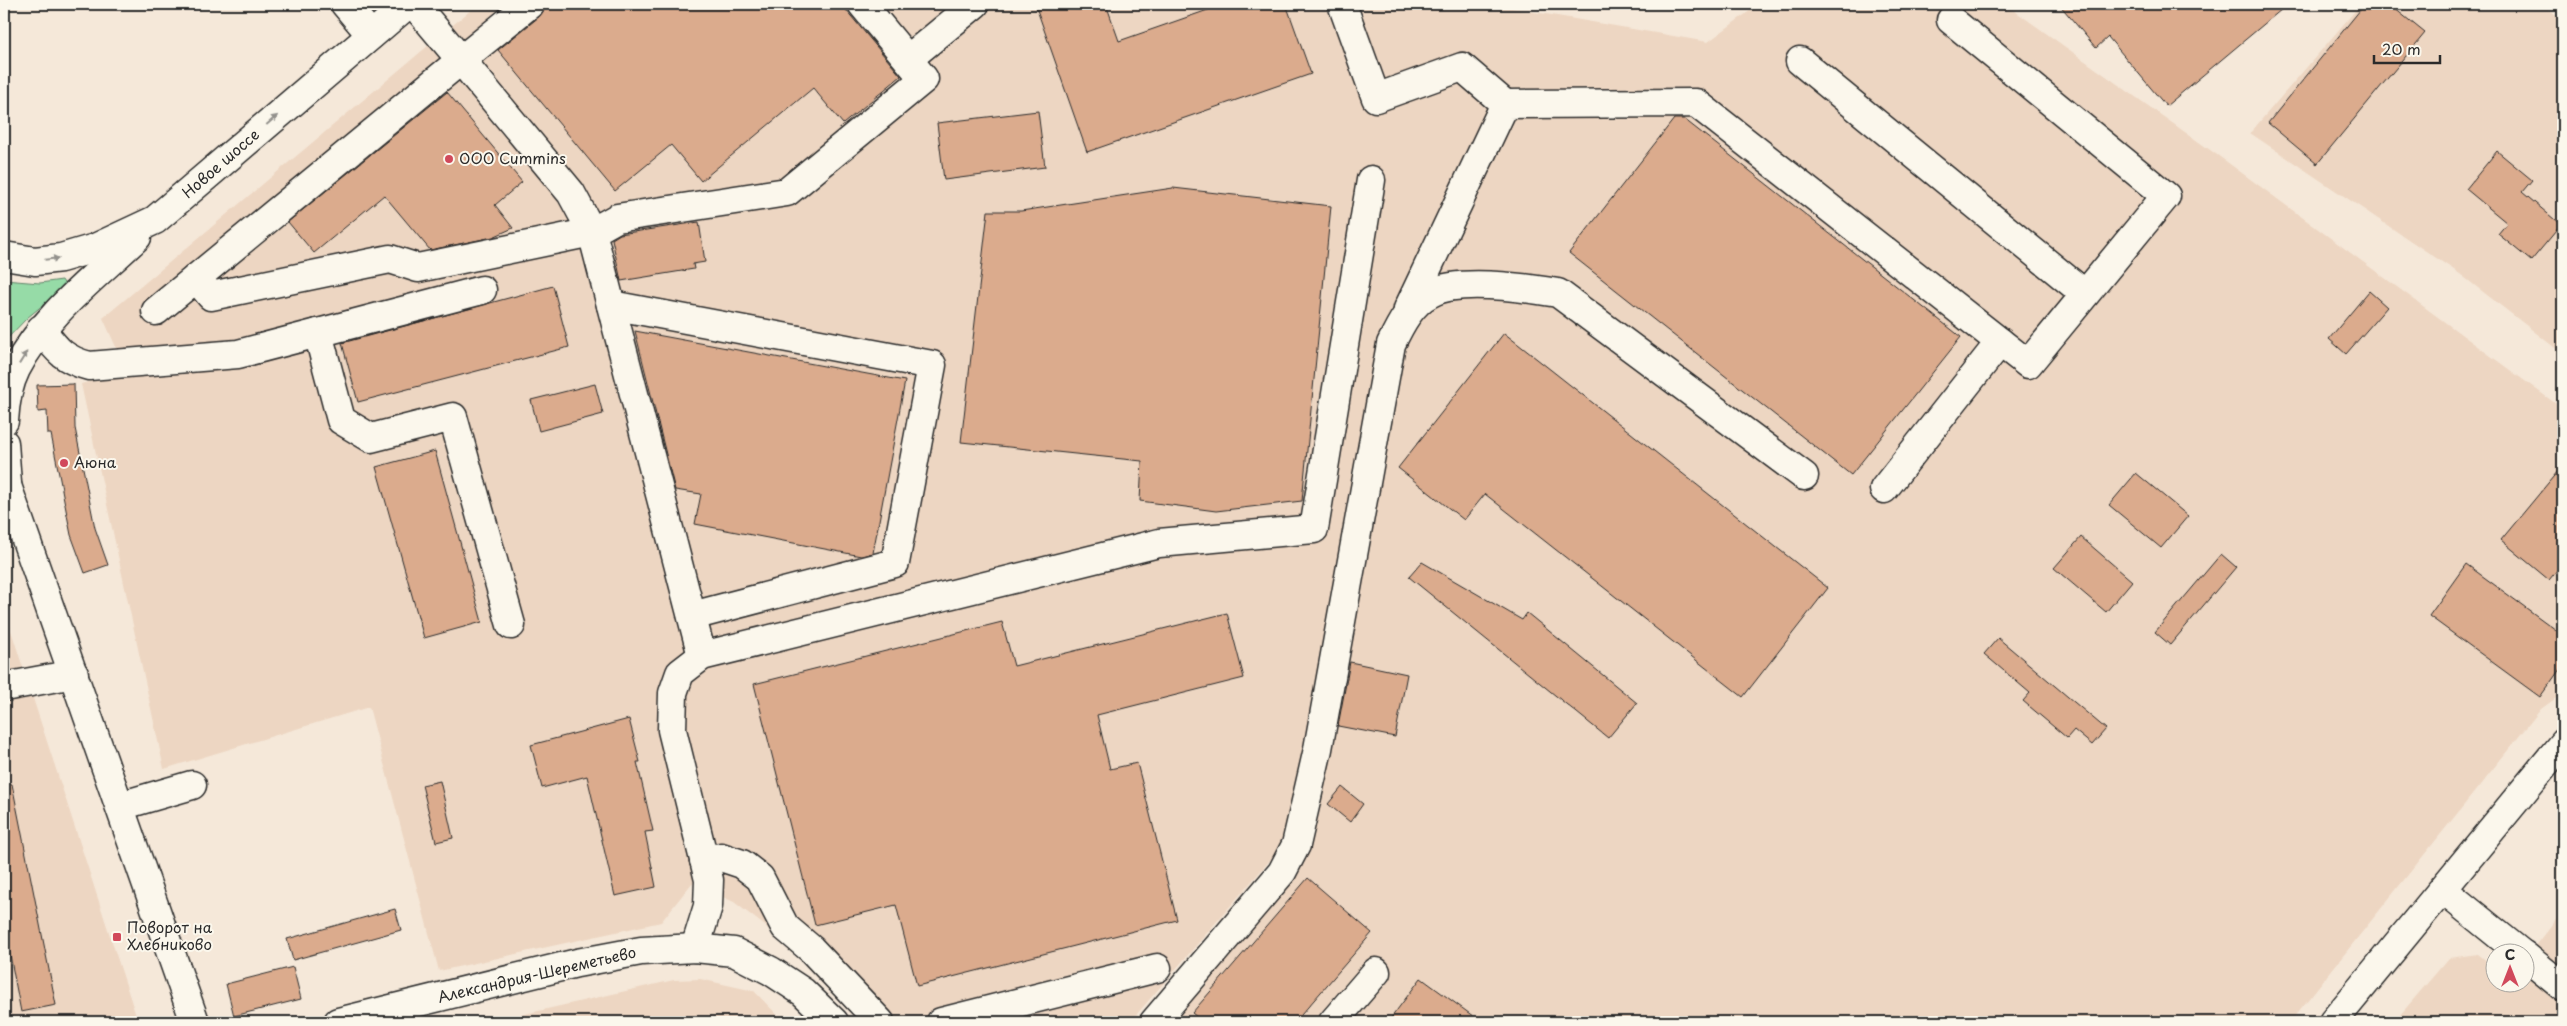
<svg xmlns="http://www.w3.org/2000/svg" width="2567" height="1026" font-family="'Playpen Sans',sans-serif">
<style>
.built{fill:#edd6c2}
.green{fill:#96dba7;stroke:#608369}
.building{fill:#dbab8d;stroke:#2b2b2b}
.lines{fill:none;stroke-linecap:round;stroke-linejoin:round}
.minor-casing{stroke:#2b2b2b;stroke-width:31}
.major-casing{stroke:#2b2b2b;stroke-width:31}
.minor{stroke:#fbf7ec;stroke-width:28}
.major{stroke:#fbf7ec;stroke-width:28}
.oneway{fill:#93918c}
.poi-dot{fill:#d1495b;stroke:#fbf7ec;stroke-width:2}
.labels{text-anchor:middle;stroke-width:4;stroke-linejoin:round;paint-order:stroke}
.poi-label{font-size:15px;fill:#2b2b2b;stroke:#fbf7ec;text-anchor:start}
.street-label{font-size:15px;fill:#2b2b2b;stroke:#fbf7ec}
</style>
<rect width="100%" height="100%" fill="#f5e8d9"/>
<filter id="ink" filterUnits="userSpaceOnUse"><feTurbulence type="fractalNoise" baseFrequency=".02" numOctaves="2"/><feDisplacementMap in="SourceGraphic" scale="10" xChannelSelector="R" yChannelSelector="G"/><feConvolveMatrix kernelMatrix="1 2 1 2 8 2 1 2 1" color-interpolation-filters="sRGB"/></filter>
<g filter="url(#ink)">
<g class="built">
<polygon points="478,4 1488,4 1708,42 1759,4 2005,4 2227,162 2563,409 2563,693 2541,709 2290,1022 1173,1022 1307,858 1285,843 1130,1022 866,1022 803,955 734,902 692,883 661,922 439,971 369,707 164,769 81,384 121,373 116,347 103,318"/>
<polygon points="2361,4 2543,4 2563,21 2563,354 2460,274 2250,133"/>
<polygon points="4,609 138,1022 4,1022"/>
<polygon points="2563,911 2563,1022 2394,1022 2449,958 2478,954 2494,967 2494,984 2524,984 2525,960"/>
<polygon points="700,979 754,991 784,1022 490,1022 674,980"/>
</g>
<polygon class="green" points="4,280 40,283 62,280 66,286 27,318 4,342"/>
<g class="building">
<polygon points="548,4 841,4 901,76 843,124 813,88 701,181 671,145 615,191 498,50 540,16"/>
<polygon points="1035,4 1106,4 1119,41 1225,4 1286,4 1311,74 1087,152"/>
<polygon points="2059,4 2288,4 2166,106 2108,37 2096,48"/>
<polygon points="2365,4 2389,4 2425,33 2317,164 2268,123"/>
<polygon points="447,92 522,182 495,205 513,228 493,237 430,250 384,195 314,253 288,222"/>
<polygon points="1038,111 1045,167 944,180 937,123"/>
<polygon points="1674,119 1684,119 1961,337 1851,475 1569,253"/>
<polygon points="2497,151 2532,180 2522,192 2561,225 2531,261 2498,234 2507,223 2466,189"/>
<polygon points="1173,188 1331,206 1302,501 1216,511 1140,501 1142,461 961,442 988,211 1021,211"/>
<polygon points="699,222 705,262 693,264 694,269 621,281 612,239 620,234"/>
<polygon points="553,286 569,347 358,402 342,343"/>
<polygon points="2369,291 2387,307 2346,354 2329,339"/>
<polygon points="635,331 905,381 873,553 861,556 695,524 701,494 675,490"/>
<polygon points="1504,333 1828,588 1743,697 1485,494 1464,520 1398,468"/>
<polygon points="74,384 75,428 95,528 108,565 85,573 71,535 51,434 48,434 47,411 38,412 37,385"/>
<polygon points="595,384 603,414 539,431 531,400"/>
<polygon points="435,451 482,622 424,638 376,467"/>
<polygon points="2563,465 2563,563 2549,580 2501,540"/>
<polygon points="2136,473 2188,516 2161,548 2109,505"/>
<polygon points="2081,537 2132,581 2106,612 2054,568"/>
<polygon points="2221,554 2236,567 2170,645 2155,632"/>
<polygon points="1422,562 1522,620 1527,613 1637,703 1608,738 1409,577"/>
<polygon points="2466,564 2563,635 2563,665 2540,697 2429,616"/>
<polygon points="1227,613 1244,678 1097,715 1110,769 1137,763 1177,920 917,986 896,905 815,925 754,684 1002,622 1014,666"/>
<polygon points="1998,638 2106,729 2092,745 2074,730 2067,738 2023,701 2030,693 1984,654"/>
<polygon points="1350,662 1407,674 1395,737 1338,726"/>
<polygon points="629,719 640,762 637,762 653,831 645,832 656,887 615,896 587,776 542,788 531,745"/>
<polygon points="440,781 453,838 436,842 422,785"/>
<polygon points="4,784 12,784 56,1005 21,1012 4,924"/>
<polygon points="1342,787 1363,804 1350,822 1328,804"/>
<polygon points="1308,878 1372,933 1295,1022 1203,1022 1192,1013"/>
<polygon points="395,909 401,930 293,960 287,939"/>
<polygon points="293,967 301,999 234,1016 226,984"/>
<polygon points="1421,978 1481,1022 1388,1022"/>
</g>
<g class="lines">
<defs>
<g id="minor">
<polyline points="345,4 371,35"/>
<polyline points="414,4 461,60 530,4"/>
<polyline points="1342,4 1376,98 1462,67 1505,104"/>
<polyline points="1951,20 2166,196 2028,364 2000,342"/>
<polyline points="908,59 975,4"/>
<polyline points="1800,61 2085,294"/>
<polyline points="196,278 211,296 390,259 418,268 592,232 617,218 787,192 924,79 862,4"/>
<polyline points="611,305 932,365 895,563 692,616"/>
<polyline points="1408,309 1505,104 1696,103 2000,342 1884,489"/>
<polyline points="156,311 461,60 571,193 592,232 702,656"/>
<path d="M41,329C57,350 63,359 89,366L238,354L482,290"/>
<polyline points="318,333 341,420 371,438 453,417 511,625"/>
<polyline points="4,687 74,674"/>
<polyline points="120,806 192,785"/>
<polyline points="704,860 721,857 742,864 760,878 785,927 811,949 880,1022"/>
<polyline points="2443,890 2522,954"/>
<polyline points="695,948 708,906 709,880 672,730 673,693 680,673 702,656 1159,543 1314,529 1371,180"/>
<polyline points="2524,955 2563,987"/>
<polyline points="338,1022 577,963 641,951 695,948 734,952 771,971 803,992 834,1022"/>
<polyline points="941,1022 1157,968"/>
<path d="M1154,1022L1282,872L1296,845L1318,749L1391,344C1400,325 1411,303 1431,293C1458,278 1527,288 1558,293L1804,476"/>
<polyline points="1333,1022 1376,972"/>
<polyline points="2333,1022 2563,743"/>
</g>
<g id="major">
<polyline points="4,256 35,261 61,258 95,248 155,220 408,4"/>
<path d="M4,421C5,403 8,385 16,369C43,316 95,277 137,237"/>
<polyline points="4,443 7,483"/>
<polyline points="4,477 195,1022"/>
</g>
</defs>
<use href="#minor" class="minor-casing"/>
<use href="#major" class="major-casing"/>
<use href="#minor" class="minor"/>
<use href="#major" class="major"/>
</g>
<defs><path id="oneway-solid" d="M-6-.8H1V-3.2L6.5 0L1 3.2V.8H-6Z" transform="scale(1.25)"/></defs>
<g class="oneway">
<use href="#oneway-solid" transform="translate(272 120) rotate(-41)"/>
<use href="#oneway-solid" transform="translate(52 259) rotate(-6)"/>
<use href="#oneway-solid" transform="translate(23 358) rotate(-58)"/>
</g>
</g>
<g class="poi-dot">
<circle cx="449" cy="159" r="5"/>
<circle cx="64" cy="463" r="5"/>
<rect x="112" y="932" width="10" height="10" rx="2.5"/>
</g>
<g class="labels">
<g class="poi-label">
<text x="459" y="164">OOO Cummins</text>
<text x="74" y="468">Аюна</text>
<text x="127" y="933">Поворот на<tspan x="127" dy="17">Хлебниково</tspan></text>
</g>
<g class="street-label">
<text transform="translate(221 164) rotate(-41)" y="5">Новое шоссе</text>
<text transform="translate(537 975) rotate(-13)" y="5">Александрия-Шереметьево</text>
</g>
</g>
<rect width="2567" height="1026" fill="none" stroke="#fbf7ec" stroke-width="20"/>
<rect x="10" y="10" width="2547" height="1006" fill="none" stroke="#2b2b2b" stroke-width="2" filter="url(#ink)"/>
<g transform="translate(2510 968)"><circle r="24" fill="#fbf7ec" stroke="#a8a59f"/>
<path d="M0-4L9 19L0 12L-9 19Z" fill="#d1495b"/>
<text y="-8" font-size="14" font-weight="bold" text-anchor="middle" fill="#2b2b2b">С</text>
</g>
<path d="M2374 55v8h66v-8" fill="none" stroke="#2b2b2b" stroke-width="2.5"/>
<text x="2382" y="55" font-size="15" fill="#2b2b2b" stroke="#fbf7ec" stroke-width="4" paint-order="stroke">20 m</text>
</svg>
